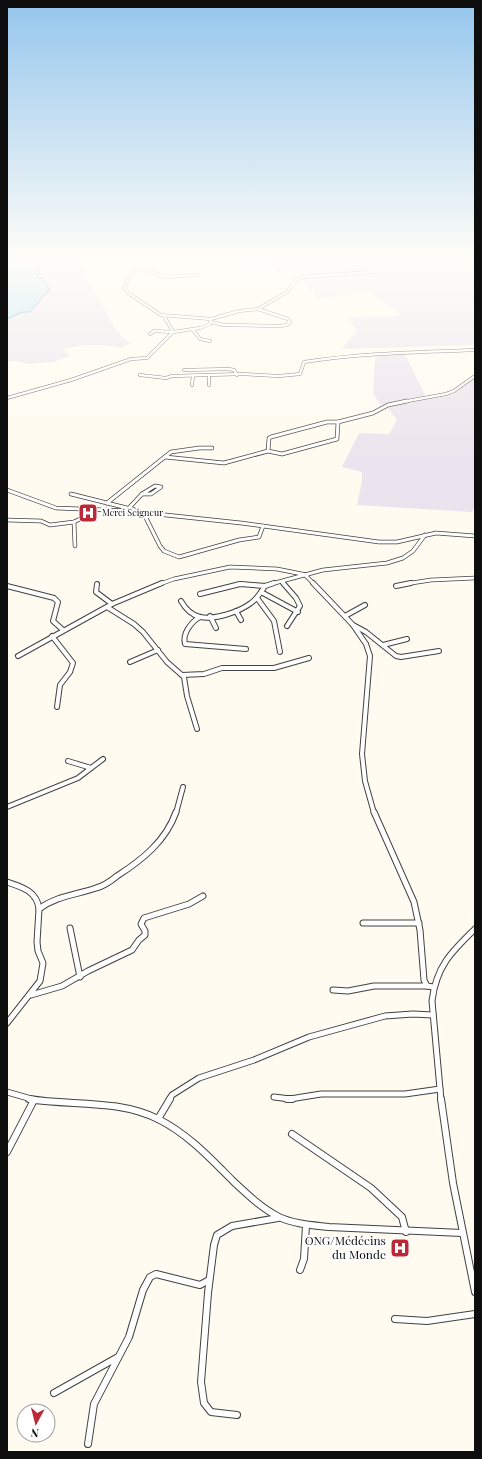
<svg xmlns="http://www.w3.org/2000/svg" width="482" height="1459" font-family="'Playfair Display',serif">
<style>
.industrial{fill:#ebe3ed}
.water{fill:#b6e1f5;stroke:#3f9aca}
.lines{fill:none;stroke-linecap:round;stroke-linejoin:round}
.minor-far4-casing{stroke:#414141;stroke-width:3.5}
.minor-far3-casing{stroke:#414141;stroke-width:4.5}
.minor-far2-casing{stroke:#414141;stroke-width:6}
.minor-far1-casing{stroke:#414141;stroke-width:7}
.minor-casing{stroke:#414141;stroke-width:8}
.highway-casing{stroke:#1f1f1f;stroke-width:4.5}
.minor-far4{stroke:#fff;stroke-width:2.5}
.minor-far3{stroke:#fff;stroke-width:3}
.minor-far2{stroke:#fff;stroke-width:4}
.minor-far1{stroke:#fff;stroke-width:5}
.minor{stroke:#fff;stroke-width:6}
.highway{stroke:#f0985c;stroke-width:3.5}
.labels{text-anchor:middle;stroke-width:4;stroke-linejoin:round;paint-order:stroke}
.far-poi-label{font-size:9px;fill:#0e0e0e;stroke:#fff;text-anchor:start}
.near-poi-label{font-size:12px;fill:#0e0e0e;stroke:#fff;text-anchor:end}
</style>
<rect width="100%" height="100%" fill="#fffbf0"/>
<g class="industrial">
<polygon points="42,257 103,257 79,264 116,330 125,340 131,343 121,348 105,345 83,345 63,349 70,356 54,362 29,364 15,361 7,362 7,319 22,312 30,312 47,293 36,274 38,262"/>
<polygon points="233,257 475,257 475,345 342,349 357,330 348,317 400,316 400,314 367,291 319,299 300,279 324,275 324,273 278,273 267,262 236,263"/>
<polygon points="405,354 427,399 453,395 475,378 475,506 472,512 357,505 362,481 362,472 342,467 359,433 389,434 397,420 386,406 381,405 373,394 375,355"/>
</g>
<polygon class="water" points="7,257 42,257 37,266 40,274 36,275 38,278 43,277 50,291 46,293 30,312 22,312 7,319"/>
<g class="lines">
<defs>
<g id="minor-far4">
<polyline points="141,257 137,259 135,267 124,288 128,293 161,315 211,319 239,311 258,309 287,292 296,280 301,277 371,272 404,257"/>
<polyline points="135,267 166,277 197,275"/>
<polyline points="164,316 173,332 200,328 210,324 211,319"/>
<polyline points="211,322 224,325 280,326 287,325 290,322 288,319 258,309"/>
<polyline points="193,330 200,339 210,341"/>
<polyline points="150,334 154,331 173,332"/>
<polyline points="184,370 229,369 234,370 237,375"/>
<path d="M140,375L166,378L172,376L242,374L279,376L300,374L304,362C361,353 418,352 475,350"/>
<polyline points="209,375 209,385"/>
<polyline points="192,385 193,376"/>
<polyline points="7,398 71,380 131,359 147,358 173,332"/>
<polyline points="402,402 446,394 454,391 475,376"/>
</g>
<g id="minor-far3">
<polyline points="268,451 282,454 337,439 338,422"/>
<polyline points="165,457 224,463 268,451 269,438 271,437 327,422 338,422 373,413 388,405 407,401"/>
<polygon points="155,486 161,487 151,494 142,494"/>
<polyline points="7,490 56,508 131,511"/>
<polyline points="71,494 147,513 241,523 379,542 397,542 436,533 475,536"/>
<polyline points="107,503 171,452 199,448 212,448"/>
<polyline points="128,509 142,494"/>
<polyline points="143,512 160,546 164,551 179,557 239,540 259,537 263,526"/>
<polyline points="7,520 41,521 50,525 74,522 86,516 90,510"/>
<polyline points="74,522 75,546"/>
<polyline points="305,575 314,584"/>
<polyline points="282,582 284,584"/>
<polyline points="160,584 174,579 230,567 277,569 307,575"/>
<polyline points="238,584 245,584"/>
<polyline points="271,584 323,570 387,563 403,558 413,551 425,535"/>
<polyline points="405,584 431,580 475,578"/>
</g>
<g id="minor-far2">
<polyline points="283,583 296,598 300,606 287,626"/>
<polyline points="313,583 353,625 366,632 396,656 401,657 439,651"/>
<polyline points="97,584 96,592 112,604"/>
<polyline points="7,586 54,598 58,602 53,621 63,630"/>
<polyline points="396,586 411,583"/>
<polyline points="261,592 298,612"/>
<polyline points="200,594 240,584 265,586 274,583"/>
<polyline points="257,598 274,621 280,652"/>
<path d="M181,601C185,608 191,615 200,617C215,620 239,612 251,603C257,599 261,592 265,586"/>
<polyline points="107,607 134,624 143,632 167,662 184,677 187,696 197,729"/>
<polyline points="236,611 241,620"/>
<polyline points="210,616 216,628"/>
<polyline points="345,616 365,605"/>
<path d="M200,617C191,622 182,634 185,644L246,649"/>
<polyline points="353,625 366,644 370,656 362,754 365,781 374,813"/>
<polyline points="52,636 73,663 70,672 60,685 57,707"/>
<polyline points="383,645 407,639"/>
<polyline points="18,656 112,604 162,583"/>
<polyline points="130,662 158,650"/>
<polyline points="182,675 204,674 222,668 274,668 309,658"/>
<polyline points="68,761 91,768"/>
<polyline points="7,807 78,778 103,759"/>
<polyline points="176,813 183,787"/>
</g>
<g id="minor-far1">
<polyline points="374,812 414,902 420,930 424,980 427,986 433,987"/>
<path d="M7,882C22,887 37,891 39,909"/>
<polyline points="363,923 419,923"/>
<polyline points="70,928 80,977"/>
<polyline points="333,990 348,991 374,986 427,986"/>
<polyline points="31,995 62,986 88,971 132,950 139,940 145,935 145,931 141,924 144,918 189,904 203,896"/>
<path d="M7,1023L40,981L43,963L38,951L37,942L39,909C56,896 76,895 96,888C104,886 111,881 117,876C142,860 166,841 176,812"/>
<polyline points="7,1092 35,1100"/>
<polyline points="274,1097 290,1099 321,1094 405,1094 440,1089"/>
<polyline points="169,1100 172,1095 199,1078 254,1060 309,1037 385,1016 413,1014 433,1015"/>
<path d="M441,1100L432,1001C436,967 451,952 475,929"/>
</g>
<g id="minor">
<path d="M29,1099C72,1106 117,1099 158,1119C188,1134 210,1158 233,1181C247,1194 261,1208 279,1217C294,1224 312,1225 329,1227L462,1233"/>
<polyline points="287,1099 292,1099"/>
<polyline points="441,1099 453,1183 475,1292"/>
<polyline points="158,1119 170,1099"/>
<polyline points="292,1134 371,1188 402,1217 406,1232"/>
<polyline points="7,1152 34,1100"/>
<polyline points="300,1270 304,1259 306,1225"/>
<polyline points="395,1319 427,1321 475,1314"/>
<polyline points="54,1393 118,1357"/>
<polyline points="237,1415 211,1412 204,1403 201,1382 208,1293 214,1245 217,1235 232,1226 278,1218"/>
<polyline points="88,1444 94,1404 129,1337 143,1290 150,1277 156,1274 200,1285 209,1280"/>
</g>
<polyline id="highway" points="457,257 475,261"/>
</defs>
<use href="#minor-far4" class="minor-far4-casing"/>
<use href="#minor-far3" class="minor-far3-casing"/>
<use href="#minor-far2" class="minor-far2-casing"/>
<use href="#minor-far1" class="minor-far1-casing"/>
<use href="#minor" class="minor-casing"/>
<use href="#highway" class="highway-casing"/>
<use href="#minor-far4" class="minor-far4"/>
<use href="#minor-far3" class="minor-far3"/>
<use href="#minor-far2" class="minor-far2"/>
<use href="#minor-far1" class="minor-far1"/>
<use href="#minor" class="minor"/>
<use href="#highway" class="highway"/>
</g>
<linearGradient id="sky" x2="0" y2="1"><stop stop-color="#94c6ed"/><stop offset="0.56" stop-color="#fffdf8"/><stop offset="1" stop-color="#fffdf8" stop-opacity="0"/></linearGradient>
<rect width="482" height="461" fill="url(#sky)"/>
<defs>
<symbol id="hospital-square" viewBox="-11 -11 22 22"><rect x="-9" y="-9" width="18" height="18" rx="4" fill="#bb2938" stroke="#fff"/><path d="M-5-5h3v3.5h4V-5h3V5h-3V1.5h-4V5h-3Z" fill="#fff"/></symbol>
</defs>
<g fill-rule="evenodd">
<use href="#hospital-square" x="77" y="502" width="22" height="22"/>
<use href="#hospital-square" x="389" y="1237" width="22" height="22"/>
</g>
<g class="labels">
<g class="far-poi-label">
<text x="102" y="516">Merci Seigneur</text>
</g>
<g class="near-poi-label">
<text x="386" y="1245">ONG/Médécins<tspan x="386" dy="14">du Monde</tspan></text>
</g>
</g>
<rect width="482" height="1459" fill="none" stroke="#0e0e0e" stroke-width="16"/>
<g transform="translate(36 1423) rotate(187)"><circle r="19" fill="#ffffff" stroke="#9f9f9f"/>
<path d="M0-3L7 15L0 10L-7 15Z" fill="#bb2938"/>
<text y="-6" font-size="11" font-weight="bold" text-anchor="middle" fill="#0e0e0e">N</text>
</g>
</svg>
